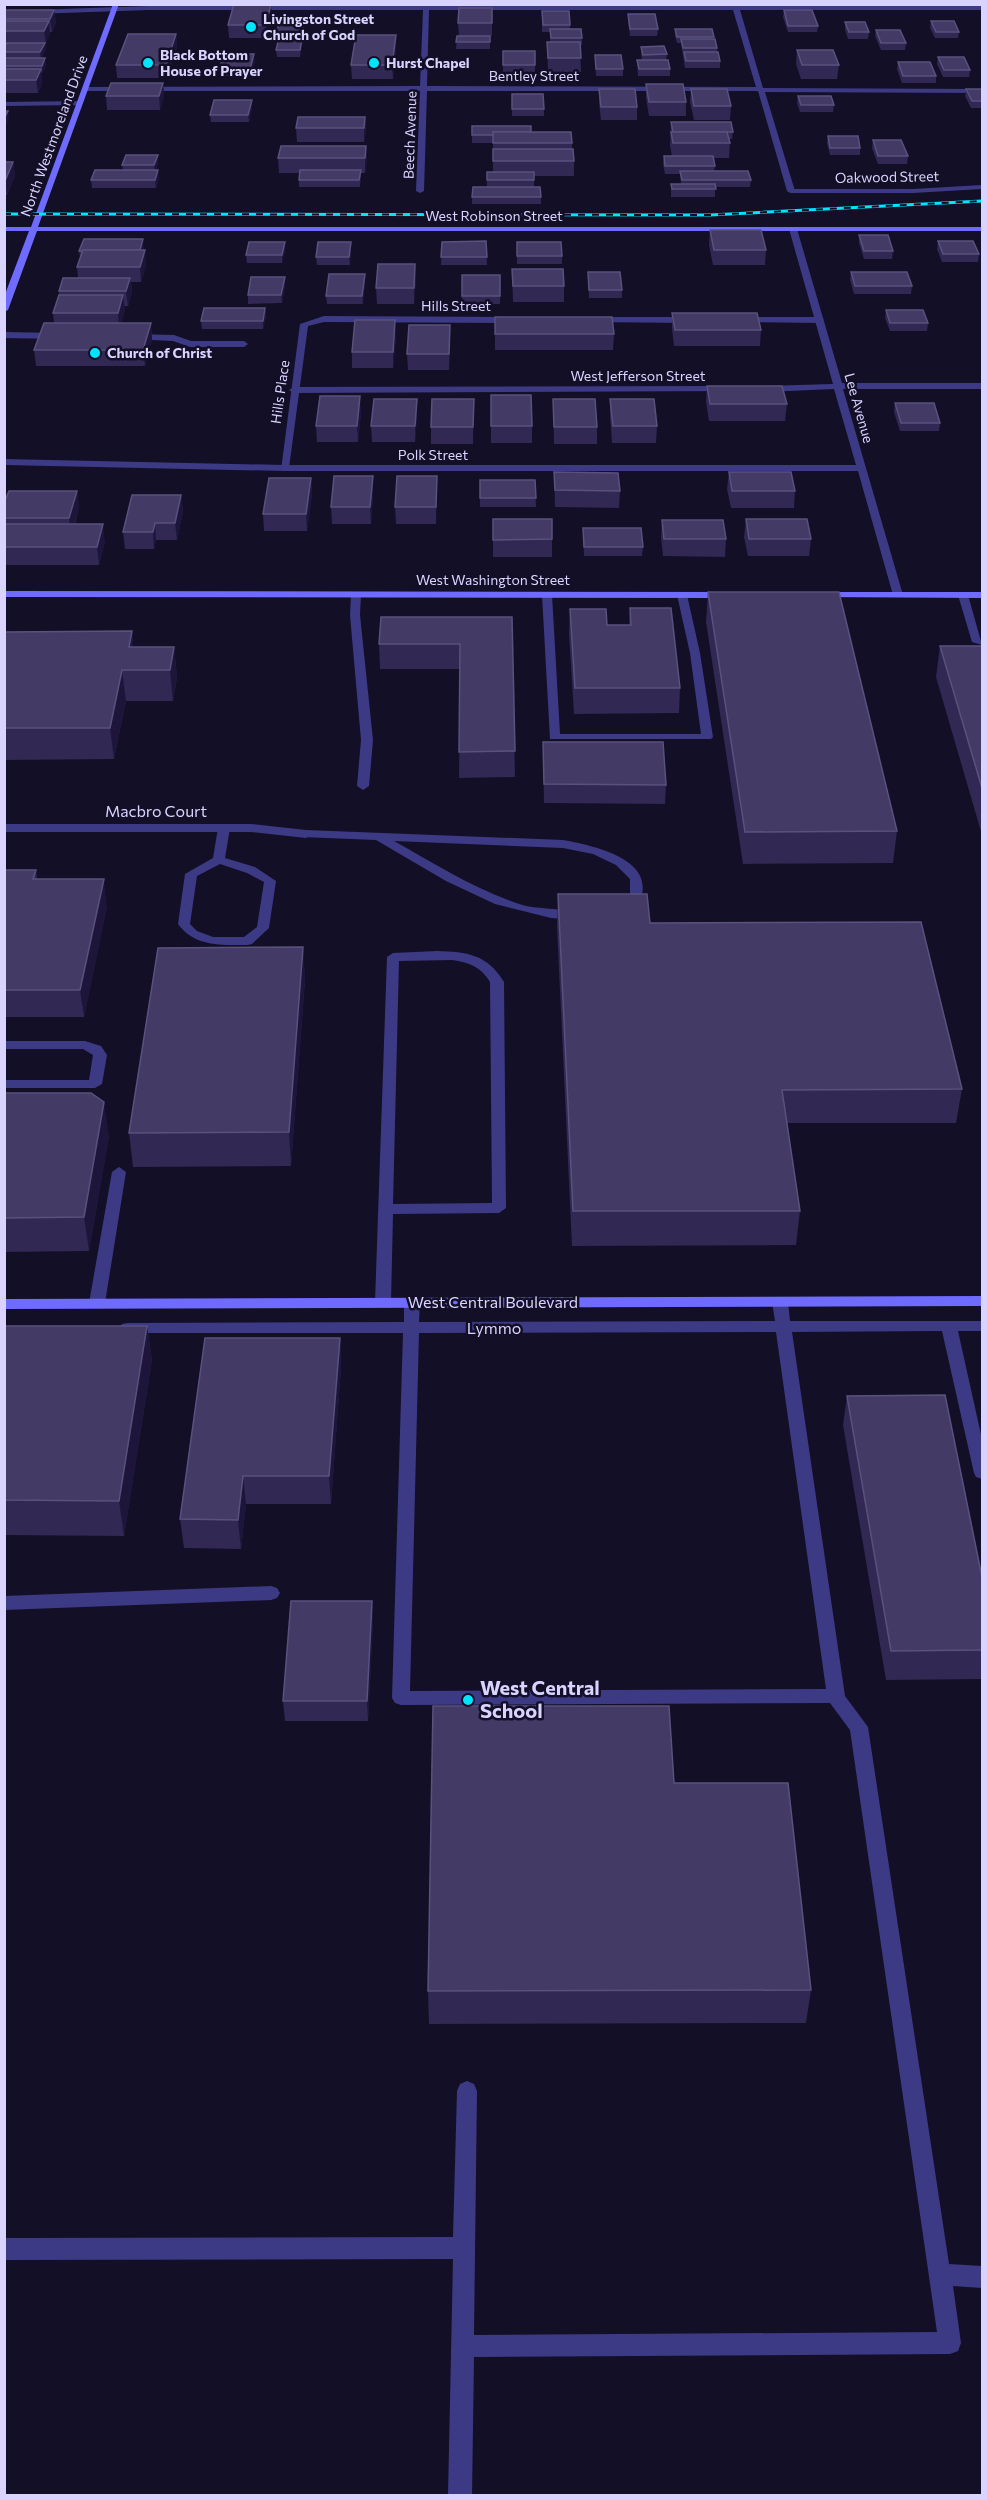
<svg xmlns="http://www.w3.org/2000/svg" width="987" height="2500" font-family="Commissioner,sans-serif">
<style>
.lines{fill:none;stroke-linecap:round;stroke-linejoin:round}
.lane{fill:#3d3a85;fill-rule:evenodd}
.street{fill:#3d3a85;fill-rule:evenodd}
.secondary{fill:#6f6bff;fill-rule:evenodd}
.rail-casing{stroke:#00e5ff;stroke-width:3}
.rail{stroke:#130f26;stroke-width:2;stroke-dasharray:7;stroke-linecap:butt}
.wall{fill:#312854}
.shaded-wall{fill:#1d163a}
.building{fill:#433a66;stroke:#5a527e;stroke-width:1.5}
.poi-dot{fill:#00e5ff;stroke:#130f26;stroke-width:2}
.labels{text-anchor:middle;stroke-width:5;stroke-linejoin:round;paint-order:stroke}
.far-poi-label{font-size:14px;font-weight:bold;fill:#d9d4ff;stroke:#130f26;text-anchor:start}
.far-street-label{font-size:14px;fill:#d9d4ff;stroke:#130f26}
.street-label{font-size:16px;fill:#d9d4ff;stroke:#130f26}
.near-poi-label{font-size:20px;font-weight:bold;fill:#d9d4ff;stroke:#130f26;text-anchor:start}
</style>
<rect width="100%" height="100%" fill="#130f26"/>
<g class="lines">
<g class="lane">
<polygon points="982,185 982,189 913,193 791,193 787,191 791,189 913,189"/>
<polygon points="324,316 514,317 518,320 514,323 324,322 308,326 289,468 281,470 300,324"/>
<polygon points="592,317 691,317 695,320 691,323 589,322 588,320"/>
<polygon points="739,317 820,317 824,320 820,323 736,322 735,320"/>
<polygon points="4,332 58,333 62,336 58,339 4,338"/>
<polygon points="133,334 174,335 191,341 244,341 248,344 244,347 190,347 173,341 130,339 129,337"/>
<polygon points="356,592 361,595 360,615 373,740 369,786 363,790 357,786 361,740 350,615 351,595"/>
<polygon points="547,592 552,595 560,734 701,734 690,653 677,595 682,592 687,595 700,653 713,737 711,739 550,739 542,595"/>
<polygon points="963,592 968,595 982,645 972,642 958,595"/>
<path d="M224,824L230,828L225,858L255,867L276,881L269,928L252,944L247,945C220,945 195,947 178,924L185,874L213,858L218,828ZM220,864L247,873L264,882L257,927L244,937H213L197,931L190,924L197,876Z"/>
<path d="M306,830L563,840C595,846 663,860 637,907L625,911L621,910L619,907L627,902L630,895V879L616,865L593,854L563,848L394,841C437,865 479,892 526,906C540,909 577,909 584,916L578,920L551,918L495,904L446,881L376,840L302,837L300,834Z"/>
<path d="M437,951C467,952 487,954 504,982L506,1208L499,1213L393,1214L391,1302L383,1307L375,1302L387,957L393,953ZM452,960C469,962 481,967 490,982L492,1203L393,1204L399,961Z"/>
<polygon points="4,1041 85,1041 101,1046 107,1055 102,1084 95,1088 4,1088 4,1080 89,1080 93,1055 83,1049 4,1049"/>
<polygon points="119,1167 126,1172 105,1303 97,1308 89,1303 112,1172"/>
<path d="M412,1297L420,1302L419,1322L775,1321L772,1302L780,1297L788,1302L790,1321H982V1331H958L982,1439V1479L976,1477L974,1473L942,1331L792,1332L845,1696L868,1727L949,2264L982,2266V2288L953,2286L961,2343L958,2351L950,2354L474,2357L472,2496H448L453,2259L4,2260V2238L453,2237L457,2091L460,2084L467,2081L474,2084L477,2091L474,2335L937,2332L850,1730L830,1703L401,1705L395,1703L392,1698L403,1333H127L122,1332L119,1328L122,1324L127,1323L404,1322V1302ZM776,1332L826,1689L410,1691L419,1333Z"/>
<polygon points="271,1586 277,1588 280,1593 277,1598 271,1600 4,1610 4,1596"/>
</g>
<g class="street">
<path d="M148,6H982V10H740L763,88L982,89V93L765,92L795,191L791,193L787,191L758,91H427L424,191L420,193L416,191L420,91H86L83,89L86,87L420,86L423,10H148L4,15V11ZM429,10H733L756,87L427,86Z"/>
<polygon points="83,101 80,105 4,106 4,102"/>
<polygon points="793,227 797,229 842,383 982,383 982,389 843,389 903,595 902,597 893,595 858,471 284,471 4,465 4,459 284,465 856,465 834,389 764,392 759,389 764,386 833,384 789,229"/>
<polygon points="728,386 733,389 731,391 294,393 289,390 294,387"/>
<polygon points="4,824 251,824 306,830 312,834 306,838 251,832 4,832"/>
</g>
<g class="secondary">
<polygon points="113,4 119,4 38,227 982,227 982,231 37,231 8,310 4,312 4,297 29,231 4,231 4,227 31,227"/>
<polygon points="4,591 728,592 733,595 728,598 4,597"/>
<polygon points="821,592 982,592 982,598 817,597 816,595"/>
<polygon points="982,1296 982,1306 4,1309 4,1299"/>
</g>
<defs>
<polyline id="rail" points="4,214 710,215 982,201"/>
</defs>
<use href="#rail" class="rail-casing"/>
<use href="#rail" class="rail"/>
</g>
<g class="wall">
<polygon points="492,8 492,36 459,36 458,23"/>
<polygon points="4,10 54,10 56,23 52,32 50,32 50,34 45,44 46,49 41,58 46,65 42,73 41,73 42,83 38,93 4,93 4,47 6,44 4,44"/>
<polygon points="784,10 818,26 817,32 788,32 783,17"/>
<polygon points="628,14 658,29 657,36 630,36 628,21"/>
<polygon points="272,17 267,38 229,38 228,25"/>
<polygon points="542,17 570,25 570,29 582,38 582,45 580,45 581,72 548,72 547,42 550,42 550,32 542,32"/>
<polygon points="304,21 305,28 300,57 277,57 276,50 278,41 277,41 276,34"/>
<polygon points="931,21 959,32 958,38 935,38 930,28"/>
<polygon points="845,22 869,32 868,39 848,39 845,29"/>
<polygon points="675,29 714,37 714,39 717,48 717,52 720,61 720,68 685,68 681,43 677,43 675,36"/>
<polygon points="876,30 906,43 905,50 881,50 875,36"/>
<polygon points="176,34 177,47 167,78 117,78 116,65"/>
<polygon points="396,35 396,48 393,79 352,79 351,65"/>
<polygon points="457,36 490,36 490,49 456,49"/>
<polygon points="641,47 667,54 666,60 670,69 670,76 638,76 637,60 642,60 641,54"/>
<polygon points="797,50 839,65 837,79 801,79 796,64"/>
<rect x="503" y="51" width="32" height="21"/>
<polygon points="595,55 623,69 623,76 596,76"/>
<polygon points="938,57 970,70 969,77 943,77 937,64"/>
<polygon points="255,61 250,76 219,76 219,69"/>
<polygon points="898,62 936,76 936,83 902,83 897,69"/>
<polygon points="163,83 164,96 160,110 107,110 106,96"/>
<polygon points="646,84 686,102 686,116 649,116 646,98"/>
<polygon points="599,89 637,107 637,120 601,120 599,103"/>
<polygon points="691,89 731,106 730,120 694,120 690,102"/>
<polygon points="966,89 982,89 982,108 971,108 965,96"/>
<polygon points="512,94 544,109 544,116 512,116"/>
<polygon points="798,96 834,105 833,112 800,112 797,103"/>
<polygon points="252,107 249,122 211,122 210,115"/>
<polygon points="365,117 366,131 364,142 297,142 296,128"/>
<polygon points="671,122 733,132 732,139 729,139 730,143 729,158 713,158 715,166 714,171 751,180 750,187 715,187 715,197 671,197 671,184 681,184 680,174 665,174 663,164 664,156 672,156 670,146"/>
<polygon points="472,126 531,132 572,143 572,149 574,161 574,176 534,176 534,187 541,197 541,204 472,204 472,197 487,187 487,172 493,172 493,143 472,143"/>
<polygon points="828,136 860,148 860,155 830,155 827,143"/>
<polygon points="873,140 908,156 907,164 878,164 872,148"/>
<polygon points="366,146 367,160 365,173 361,173 360,187 299,187 299,180 300,173 279,173 278,158"/>
<polygon points="4,162 13,162 15,176 7,195 4,195"/>
<polygon points="158,163 156,170 159,178 156,188 92,188 91,180 123,170 122,165"/>
<polygon points="710,230 766,250 765,265 713,265 709,245"/>
<polygon points="859,235 893,251 892,259 864,259 859,243"/>
<polygon points="486,241 487,265 441,265 442,242"/>
<polygon points="938,241 979,254 978,262 942,262 937,249"/>
<polygon points="351,242 351,250 350,265 317,265 316,257"/>
<polygon points="517,242 562,256 562,264 517,264"/>
<polygon points="144,247 143,250 146,265 141,282 131,282 132,293 128,306 124,306 125,310 121,323 151,323 152,339 145,366 36,366 34,350 54,323 53,313 59,295 59,291 78,278 77,267 80,257 79,251"/>
<polygon points="285,250 282,263 247,263 246,255"/>
<polygon points="512,269 564,286 564,302 513,302"/>
<polygon points="588,272 622,290 622,298 589,298"/>
<polygon points="851,272 912,286 911,294 854,294 850,280"/>
<polygon points="365,274 365,282 363,304 327,304 326,296"/>
<rect x="462" y="275" width="38" height="29"/>
<polygon points="416,279 414,304 377,304 376,288"/>
<polygon points="285,285 282,303 248,304 248,295"/>
<polygon points="265,308 266,316 263,329 202,329 201,321"/>
<polygon points="886,310 928,323 927,331 890,331 885,318"/>
<polygon points="672,313 761,330 760,346 674,346 672,329"/>
<polygon points="495,317 614,334 613,350 495,350"/>
<polygon points="396,336 393,368 352,368 352,352"/>
<polygon points="450,341 449,370 408,370 407,354"/>
<polygon points="707,386 787,404 785,421 709,421 706,402"/>
<polygon points="491,395 532,426 532,443 491,443"/>
<polygon points="417,399 417,415 415,442 372,442 371,426"/>
<polygon points="474,399 473,444 431,444 431,427"/>
<polygon points="553,399 597,427 597,444 554,444"/>
<polygon points="610,399 657,426 656,443 612,443 610,415"/>
<polygon points="895,403 940,423 939,431 900,431 894,412"/>
<polygon points="361,412 358,442 317,442 316,426"/>
<polygon points="554,472 620,491 619,508 555,507"/>
<polygon points="729,472 795,491 794,508 731,508 727,489"/>
<polygon points="373,476 373,493 371,524 332,524 331,507"/>
<polygon points="437,476 436,524 396,524 395,507"/>
<polygon points="311,478 312,494 307,531 264,531 263,514"/>
<polygon points="480,480 535,480 536,507 480,507"/>
<polygon points="77,491 79,508 75,524 105,541 99,565 4,565 4,503"/>
<polygon points="181,495 183,512 177,540 156,540 154,549 125,549 123,532"/>
<polygon points="493,519 552,539 552,557 493,557"/>
<polygon points="746,519 811,539 809,556 748,556 744,537"/>
<polygon points="662,520 726,539 725,557 663,556 661,537"/>
<polygon points="583,528 643,547 642,556 584,556"/>
<polygon points="708,592 897,831 893,863 743,864 706,622"/>
<polygon points="630,608 680,688 679,713 574,714 569,634 570,609 607,625 629,625"/>
<polygon points="512,617 515,777 459,778 460,669 380,669 379,644"/>
<polygon points="132,631 133,647 174,647 177,677 173,701 126,701 114,759 4,760 4,632"/>
<polygon points="940,646 982,646 982,835 936,677"/>
<polygon points="543,742 666,785 665,804 544,803"/>
<polygon points="4,870 36,870 37,879 107,906 84,1017 4,1017"/>
<polygon points="558,894 650,923 962,1089 956,1123 787,1123 800,1211 796,1245 572,1246 557,927"/>
<polygon points="303,947 305,980 291,1166 133,1167 129,1133"/>
<polygon points="4,1093 109,1136 89,1251 4,1252"/>
<polygon points="4,1326 147,1326 152,1360 124,1536 4,1535"/>
<polygon points="340,1338 341,1367 331,1504 246,1504 241,1549 184,1548 180,1519"/>
<polygon points="847,1396 982,1577 982,1679 886,1680 843,1425"/>
<polygon points="372,1601 373,1621 368,1721 285,1721 283,1701"/>
<polygon points="674,1783 811,1990 806,2023 429,2024 428,1991"/>
</g>
<g class="shaded-wall">
<polygon points="271,4 272,17 267,38 266,25"/>
<polygon points="54,10 56,23 52,32 50,19"/>
<polygon points="49,21 50,34 46,44 44,31"/>
<polygon points="304,21 305,28 302,41 302,34"/>
<polygon points="176,34 177,47 167,78 166,65"/>
<polygon points="396,35 396,48 393,79 392,65"/>
<polygon points="302,38 302,45 300,57 300,50"/>
<polygon points="45,43 46,49 41,59 40,52"/>
<polygon points="254,54 255,61 250,76 250,69"/>
<polygon points="45,58 46,65 42,73 42,66"/>
<polygon points="41,69 42,83 38,93 36,80"/>
<polygon points="163,83 164,96 160,110 159,96"/>
<polygon points="252,100 252,107 249,122 248,115"/>
<polygon points="8,111 9,118 5,128 4,119"/>
<polygon points="365,117 366,131 364,142 364,128"/>
<polygon points="366,146 367,160 365,173 365,158"/>
<polygon points="158,155 158,163 155,173 154,165"/>
<polygon points="13,162 15,176 7,195 5,181"/>
<polygon points="158,170 159,178 156,188 155,180"/>
<polygon points="143,239 144,247 140,259 139,251"/>
<polygon points="285,242 285,250 282,263 282,255"/>
<polygon points="351,242 351,250 350,265 349,257"/>
<polygon points="145,250 146,265 141,282 140,267"/>
<polygon points="415,264 416,279 414,304 414,288"/>
<polygon points="365,274 365,282 363,304 362,296"/>
<polygon points="285,277 285,285 282,303 281,295"/>
<polygon points="130,278 132,293 128,306 126,291"/>
<polygon points="123,295 125,310 119,329 118,313"/>
<polygon points="265,308 266,316 263,329 263,321"/>
<polygon points="395,320 396,336 393,368 393,352"/>
<polygon points="151,323 152,339 145,366 143,350"/>
<polygon points="360,396 361,412 358,442 357,426"/>
<polygon points="417,399 417,415 415,442 415,426"/>
<polygon points="373,476 373,493 371,524 370,507"/>
<polygon points="437,476 437,493 436,524 436,507"/>
<polygon points="311,478 312,494 307,531 306,514"/>
<polygon points="77,491 79,508 71,535 69,518"/>
<polygon points="181,495 183,512 177,540 175,523"/>
<polygon points="155,523 156,540 154,549 153,532"/>
<polygon points="103,524 105,541 99,565 97,547"/>
<polygon points="132,631 135,662 129,647"/>
<polygon points="174,647 177,677 173,701 170,670"/>
<polygon points="122,670 126,701 114,759 110,728"/>
<polygon points="104,879 107,906 84,1017 80,990"/>
<polygon points="303,947 305,980 291,1166 289,1132"/>
<polygon points="104,1102 109,1136 89,1251 84,1217"/>
<polygon points="147,1326 152,1360 124,1536 119,1501"/>
<polygon points="340,1338 341,1367 331,1504 329,1476"/>
<polygon points="243,1476 246,1504 241,1549 238,1520"/>
<polygon points="372,1601 373,1621 368,1721 367,1701"/>
</g>
<g class="building">
<polygon points="234,4 271,4 266,25 228,25"/>
<polygon points="459,8 492,8 492,23 458,23"/>
<polygon points="4,10 54,10 50,19 4,19"/>
<polygon points="784,10 812,10 818,26 788,26"/>
<polygon points="542,11 569,11 570,25 543,25"/>
<polygon points="628,14 655,14 658,29 630,29"/>
<polygon points="4,21 49,21 44,31 4,31"/>
<polygon points="279,21 304,21 302,34 276,34"/>
<polygon points="931,21 954,21 959,32 936,32"/>
<polygon points="845,22 865,22 869,32 849,32"/>
<polygon points="550,29 581,29 582,38 551,38"/>
<polygon points="675,29 712,29 714,37 677,37"/>
<polygon points="876,30 900,30 906,43 881,43"/>
<polygon points="128,34 176,34 166,65 116,65"/>
<polygon points="356,35 396,35 392,65 351,65"/>
<polygon points="457,36 490,36 490,42 456,42"/>
<polygon points="279,38 302,38 300,50 276,50"/>
<polygon points="681,39 715,39 717,48 683,48"/>
<polygon points="547,42 580,42 581,58 548,58"/>
<polygon points="7,43 45,43 40,52 4,52 4,47"/>
<polygon points="664,46 667,54 643,55 641,47"/>
<polygon points="797,50 833,50 839,65 802,65"/>
<rect x="503" y="51" width="32" height="14"/>
<polygon points="684,52 718,52 720,61 686,61"/>
<polygon points="224,54 254,54 250,69 219,69"/>
<polygon points="595,55 621,55 623,69 596,69"/>
<polygon points="938,57 964,57 970,70 944,70"/>
<polygon points="4,58 45,58 42,66 4,66"/>
<polygon points="637,60 668,60 670,69 639,69"/>
<polygon points="898,62 930,62 936,76 903,76"/>
<polygon points="4,69 41,69 36,80 4,80"/>
<polygon points="111,83 163,83 159,96 106,96"/>
<polygon points="646,84 683,84 686,102 649,102"/>
<polygon points="599,89 635,89 637,107 601,107"/>
<polygon points="691,89 727,89 731,106 694,106"/>
<polygon points="966,89 982,89 982,101 972,101"/>
<polygon points="512,94 543,94 544,109 512,109"/>
<polygon points="798,96 831,96 834,105 801,105"/>
<polygon points="214,100 252,100 248,115 210,115"/>
<polygon points="4,111 8,111 4,119"/>
<polygon points="298,117 365,117 364,128 296,128"/>
<polygon points="671,122 731,122 733,132 673,132"/>
<polygon points="472,126 531,126 531,132 493,132 493,135 472,135"/>
<polygon points="493,132 571,132 572,143 493,143"/>
<polygon points="671,132 727,132 730,143 673,143"/>
<polygon points="828,136 858,136 860,148 830,148"/>
<polygon points="873,140 901,140 908,156 878,156"/>
<polygon points="281,146 366,146 365,158 278,158"/>
<polygon points="493,149 573,149 574,161 493,161"/>
<polygon points="126,155 158,155 154,165 122,165"/>
<polygon points="664,156 713,156 715,166 665,166"/>
<polygon points="4,162 13,162 5,181 4,181"/>
<polygon points="95,170 158,170 155,180 91,180"/>
<polygon points="300,170 361,170 359,180 299,180"/>
<polygon points="680,171 748,171 751,180 682,180"/>
<rect x="487" y="172" width="47" height="8"/>
<polygon points="671,184 715,184 716,189 672,189"/>
<polygon points="473,187 540,187 541,197 472,197"/>
<polygon points="710,230 761,230 766,250 714,250"/>
<polygon points="859,235 888,235 893,251 864,251"/>
<polygon points="84,239 143,239 140,250 83,250 82,251 79,251"/>
<polygon points="486,241 487,257 441,257 442,242"/>
<polygon points="938,241 973,241 979,254 943,254"/>
<polygon points="249,242 285,242 282,255 246,255"/>
<polygon points="318,242 351,242 349,257 316,257"/>
<polygon points="517,242 561,242 562,256 517,256"/>
<polygon points="83,250 145,250 140,267 77,267"/>
<polygon points="378,264 415,264 414,288 376,288"/>
<polygon points="512,269 563,269 564,286 513,286"/>
<polygon points="588,272 620,272 622,290 589,290"/>
<polygon points="851,272 907,272 912,286 855,286"/>
<polygon points="329,274 365,274 362,296 326,296"/>
<rect x="462" y="275" width="38" height="21"/>
<polygon points="251,277 285,277 281,295 248,295"/>
<polygon points="63,278 130,278 126,291 59,291"/>
<polygon points="59,295 123,295 118,313 53,313"/>
<polygon points="204,308 265,308 263,321 201,321"/>
<polygon points="886,310 923,310 928,323 890,323"/>
<polygon points="672,313 757,313 761,330 675,330"/>
<polygon points="495,317 612,317 614,334 495,334"/>
<polygon points="355,320 395,320 393,352 352,352"/>
<polygon points="44,323 151,323 143,350 34,350"/>
<polygon points="409,325 450,325 449,354 407,354"/>
<polygon points="707,386 782,386 787,404 710,404"/>
<polygon points="491,395 531,395 532,426 491,426"/>
<polygon points="320,396 360,396 357,426 316,426"/>
<polygon points="374,399 417,399 415,426 371,426"/>
<polygon points="432,399 474,399 473,427 431,427"/>
<polygon points="553,399 595,399 597,427 554,427"/>
<polygon points="610,399 654,399 657,426 613,426"/>
<polygon points="895,403 934,403 940,423 901,423"/>
<polygon points="554,472 618,473 620,491 555,490"/>
<polygon points="729,472 791,472 795,491 732,491"/>
<polygon points="334,476 373,476 370,507 331,507"/>
<polygon points="397,476 437,476 436,507 395,507"/>
<polygon points="269,478 311,478 306,514 263,514"/>
<polygon points="480,480 535,480 536,498 480,498"/>
<polygon points="9,491 77,491 69,518 4,518 4,503"/>
<polygon points="132,495 181,495 175,523 155,523 153,532 123,532"/>
<polygon points="493,519 552,519 552,539 493,540"/>
<polygon points="746,519 807,519 811,539 749,539"/>
<polygon points="662,520 723,520 726,539 664,539"/>
<polygon points="4,524 103,524 97,547 4,547"/>
<polygon points="583,528 641,528 643,547 584,547"/>
<polygon points="708,592 839,592 897,831 745,832"/>
<polygon points="630,608 671,608 680,688 575,688 570,609 606,609 607,625 631,625"/>
<polygon points="381,617 512,617 515,751 459,752 460,644 379,644"/>
<polygon points="132,631 129,647 174,647 170,670 122,670 110,728 4,728 4,632"/>
<polygon points="940,646 982,646 982,788"/>
<polygon points="543,742 663,742 666,785 544,784"/>
<polygon points="4,870 36,870 33,879 104,879 80,990 4,990"/>
<polygon points="558,894 647,894 650,923 921,922 962,1089 782,1090 800,1211 573,1211"/>
<polygon points="303,947 289,1132 129,1133 158,948"/>
<polygon points="4,1093 91,1093 104,1102 84,1217 4,1218"/>
<polygon points="4,1326 147,1326 119,1501 4,1500"/>
<polygon points="205,1338 340,1338 329,1476 243,1476 238,1520 180,1519"/>
<polygon points="945,1395 982,1577 982,1650 891,1651 847,1396"/>
<polygon points="291,1601 372,1601 367,1701 283,1701"/>
<polygon points="433,1706 669,1706 674,1783 788,1783 811,1990 428,1991"/>
</g>
<g class="poi-dot">
<circle cx="251" cy="27" r="6"/>
<circle cx="148" cy="63" r="6"/>
<circle cx="374" cy="63" r="6"/>
<circle cx="95" cy="353" r="6"/>
<circle cx="468" cy="1700" r="6"/>
</g>
<g class="labels">
<g class="far-poi-label">
<text x="263" y="24">Livingston Street<tspan x="263" dy="16">Church of God</tspan></text>
<text x="160" y="60">Black Bottom<tspan x="160" dy="16">House of Prayer</tspan></text>
<text x="386" y="68">Hurst Chapel</text>
<text x="107" y="358">Church of Christ</text>
</g>
<g class="far-street-label">
<text x="534" y="81">Bentley Street</text>
<text transform="translate(410 135) rotate(-88)" y="5">Beech Avenue</text>
<text transform="translate(54 136) rotate(-70)" y="5">North Westmoreland Drive</text>
<text transform="translate(887 177) rotate(-1)" y="5">Oakwood Street</text>
<text x="494" y="221">West Robinson Street</text>
<text x="456" y="311">Hills Street</text>
<text x="638" y="381">West Jefferson Street</text>
<text transform="translate(280 392) rotate(-82)" y="5">Hills Place</text>
<text transform="translate(859 408) rotate(74)" y="5">Lee Avenue</text>
<text x="433" y="460">Polk Street</text>
<text x="493" y="585">West Washington Street</text>
</g>
<g class="street-label">
<text x="156" y="817">Macbro Court</text>
<text x="493" y="1308">West Central Boulevard</text>
<text x="494" y="1334">Lymmo</text>
</g>
<g class="near-poi-label">
<text x="480" y="1695">West Central<tspan x="480" dy="23">School</tspan></text>
</g>
</g>
<rect width="987" height="2500" fill="none" stroke="#d9d4ff" stroke-width="12"/>
</svg>
